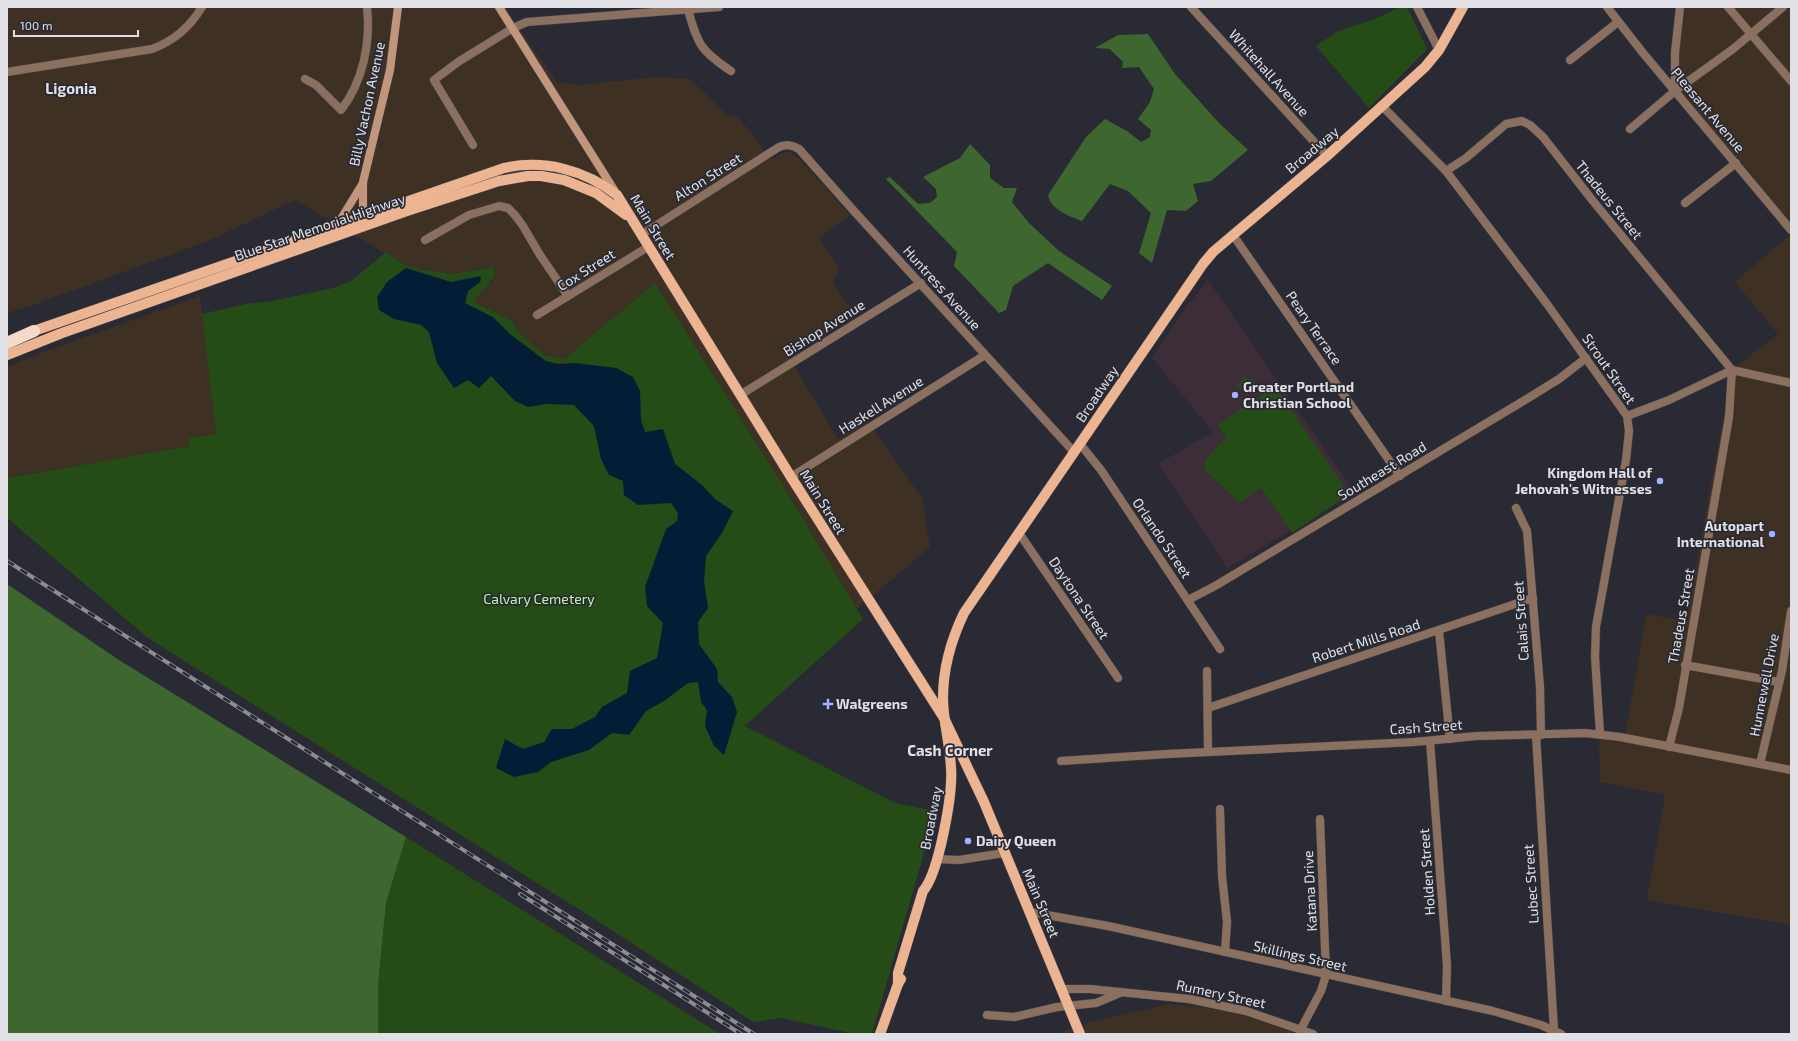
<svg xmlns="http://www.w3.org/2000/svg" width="1798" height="1041" font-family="'Exo 2',sans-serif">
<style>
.industrial{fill:#3e3023}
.education{fill:#3d2d38}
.green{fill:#254b16}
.forest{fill:#3e662f}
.water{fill:#031d36}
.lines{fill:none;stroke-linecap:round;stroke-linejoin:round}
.street-casing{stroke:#474750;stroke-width:9}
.secondary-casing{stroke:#474750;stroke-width:9}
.primary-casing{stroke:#474750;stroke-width:11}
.highway-casing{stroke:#474750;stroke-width:13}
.street{stroke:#8b705f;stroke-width:8}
.secondary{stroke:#c2967b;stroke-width:8}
.primary{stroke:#ecb491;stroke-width:10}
.highway{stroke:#f5dac9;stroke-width:12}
.rail-casing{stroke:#8d8d95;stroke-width:4}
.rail{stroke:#2a2a34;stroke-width:2.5;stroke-dasharray:8;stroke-linecap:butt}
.poi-dot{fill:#a1b3fd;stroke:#2a2a34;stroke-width:1.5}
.labels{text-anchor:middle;stroke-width:3.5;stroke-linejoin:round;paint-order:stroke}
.street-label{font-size:14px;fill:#e0e0e6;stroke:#2a2a34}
.poi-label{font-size:14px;font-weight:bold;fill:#e0e0e6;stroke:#2a2a34;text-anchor:start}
.park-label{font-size:14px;fill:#b8f5a3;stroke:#2a2a34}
.neighbourhood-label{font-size:15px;font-weight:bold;fill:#e0e0e6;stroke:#2a2a34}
</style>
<rect width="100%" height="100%" fill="#2a2a34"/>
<g class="industrial">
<polygon points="7,7 504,7 557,82 581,85 655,77 690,79 727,115 739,118 771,159 787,151 799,158 850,215 819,238 839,268 833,283 856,316 789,357 838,439 868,422 922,498 930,547 857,609 781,482 655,283 565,359 544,355 517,330 513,321 474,302 477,296 484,287 491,283 495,275 480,268 451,274 417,269 405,265 295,200 208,241 36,304 7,313"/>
<polygon points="1680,7 1791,7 1791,230 1675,91"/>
<polygon points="1791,234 1791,925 1647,900 1665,795 1600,782 1599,739 1624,743 1646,614 1686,621 1732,370 1778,334 1735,282"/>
<polygon points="200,296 217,434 188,438 189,446 7,478 7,367 43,352"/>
<polygon points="1168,1004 1193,1006 1229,1012 1257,1019 1296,1034 1056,1034 1091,1022"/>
</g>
<polygon class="education" points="1208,280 1355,493 1227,568 1158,464 1213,432 1152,358 1187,306"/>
<g class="green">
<polygon points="1400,7 1407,7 1427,49 1369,108 1316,46 1338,31 1373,20"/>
<path d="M386,252L405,265L417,269L451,274L493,267L495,275C489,286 479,291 474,302L513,321L517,330L544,355L564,359L655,283L781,482L863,619L745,726L895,803L936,811L872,1034H855L781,1018L753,1022L607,927L148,638L7,518V478L189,446L188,438L216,434L202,314L246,304L272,301L333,288L351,281Z"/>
<polygon points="1244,376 1256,383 1248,395 1237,387"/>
<polygon points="1275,386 1349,494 1292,533 1261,488 1240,503 1205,470 1205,460 1226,437 1218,425"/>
<polygon points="406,837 720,1034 378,1034 378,986 386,903"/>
</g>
<g class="forest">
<path d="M1148,34L1175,74L1219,123L1248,150L1211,181L1193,184L1198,201L1186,211L1167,210L1152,263L1139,253L1151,213L1128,191L1110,184L1082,221C1069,216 1051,210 1048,195L1086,137L1105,119L1127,131L1141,142L1150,137L1151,130L1138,119L1150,102L1154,89L1139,67L1122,68L1123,62L1110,49L1095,48L1118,35Z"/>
<polygon points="970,144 990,165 990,178 1004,188 1017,188 1012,202 1028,222 1059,251 1112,286 1102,300 1048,263 1013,286 1006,310 999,313 954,266 957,252 886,179 890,177 918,204 930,203 937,197 936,189 923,177 960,158"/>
<polygon points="7,584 119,660 406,837 386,903 378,986 378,1034 7,1034"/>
</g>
<polygon class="water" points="406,268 451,282 481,276 480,282 468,291 465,303 493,317 511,335 546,361 558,364 575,363 616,368 633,377 640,391 641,420 645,432 663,429 675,464 702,485 715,499 733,511 722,533 706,556 704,582 708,608 698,622 699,644 717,669 718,682 732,697 737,712 724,755 714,746 705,726 707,710 701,702 698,682 688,683 664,701 646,711 629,735 612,733 589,750 551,762 538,772 514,777 496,768 505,739 523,749 544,742 552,729 572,729 595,717 602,707 627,693 630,671 657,658 663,623 647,606 645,587 666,529 677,521 678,513 671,503 638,505 624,495 623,481 609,475 601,459 594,426 574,405 546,404 528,407 515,401 491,376 479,388 468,380 454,388 437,363 429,332 421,325 394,319 379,310 377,297 387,282"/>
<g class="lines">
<defs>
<g id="street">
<polyline points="1191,7 1327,156"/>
<polyline points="1417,7 1439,50"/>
<polyline points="1607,7 1643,53 1791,230"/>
<polyline points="1728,7 1791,81"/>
<path d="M688,10C698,45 701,51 731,71"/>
<polyline points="1570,60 1618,22"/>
<path d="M7,72L152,49C174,41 190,27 202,7"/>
<path d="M305,79L316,85L341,110C363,82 371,42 367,7"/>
<polyline points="1675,91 1675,53 1680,7"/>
<polyline points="1383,107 1446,171 1547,304 1627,416 1629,431 1626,460 1596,627 1595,657 1600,734"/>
<polyline points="1630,129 1675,91 1733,49 1783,7"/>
<polyline points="473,145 434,80 458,62 513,28 527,22 719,7"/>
<polyline points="1446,171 1466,158 1506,124 1522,121 1530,125 1543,137 1593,201 1732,370 1729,417 1679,708 1669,747"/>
<polyline points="1685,203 1736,163"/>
<path d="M641,235L779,147C787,144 792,145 799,149L853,210L1074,452"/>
<polyline points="1233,235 1400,476"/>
<polyline points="425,240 469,215 499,206 508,208 515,215 523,226 540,255 568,296"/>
<polyline points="537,315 648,247"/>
<polyline points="740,395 921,283"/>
<polyline points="1627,416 1669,400 1732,370 1791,383"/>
<polyline points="1080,444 1101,470 1220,649"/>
<polyline points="791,477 985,355"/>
<polyline points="1516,508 1527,531 1540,687 1541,735"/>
<polyline points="1019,533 1118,678"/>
<polyline points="1188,600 1215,586 1525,400 1559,379 1586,358"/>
<polyline points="1439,631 1450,739"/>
<polyline points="1685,665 1779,682"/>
<polyline points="1207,671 1208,752"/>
<polyline points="1208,708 1533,598"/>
<polyline points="1536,735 1554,1030"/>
<polyline points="1430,741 1447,965 1446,1001"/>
<polyline points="1061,761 1167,754 1414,742 1477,736 1585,733 1620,737 1791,770"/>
<polyline points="1760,764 1782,671 1791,611"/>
<polyline points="1220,809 1222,876 1227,922 1225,952"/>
<polyline points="937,859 959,860 1004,853"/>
<polyline points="1030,912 1108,926 1493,1011 1541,1025 1561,1034"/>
<polyline points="1062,989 1090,989 1189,999 1246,1011 1313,1034"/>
<polyline points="987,1015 1014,1017 1057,1007 1096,1003 1120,993"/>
<polyline points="1301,1029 1321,991 1326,975 1320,819"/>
</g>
<g id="secondary">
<polyline points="499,7 616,193"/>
<polyline points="359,222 363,209 363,182 390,70 398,7"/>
<polyline points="336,227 363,183"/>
</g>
<g id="primary">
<path d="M28,333L504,168C544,159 585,170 617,195L791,477L944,718L984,802L1080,1034"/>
<polyline points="7,355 62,333 127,310 404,212 499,181 528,176 541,176 564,180 596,193 626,215"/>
<path d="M898,984V973L923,891C939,873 953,793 951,768C950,744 943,722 943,698C943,669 952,638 964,613L1203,264L1213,252L1233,235L1327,156L1425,67L1439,50L1463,7"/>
<polyline points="880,1034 898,984 901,979"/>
</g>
<polyline id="highway" points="7,343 34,331"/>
</defs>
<use href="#street" class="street-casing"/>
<use href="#secondary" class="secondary-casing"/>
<use href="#primary" class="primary-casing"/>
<use href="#highway" class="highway-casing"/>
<use href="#street" class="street"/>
<use href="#secondary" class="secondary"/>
<use href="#primary" class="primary"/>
<use href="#highway" class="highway"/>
<defs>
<g id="rail">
<polyline points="7,561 754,1034"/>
<polyline points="520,894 741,1034"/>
</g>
</defs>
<use href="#rail" class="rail-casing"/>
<use href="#rail" class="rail"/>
</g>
<g class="poi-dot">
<circle cx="1235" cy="395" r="4"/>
<circle cx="1660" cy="481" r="4"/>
<circle cx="1772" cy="534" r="4"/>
<path d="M826 698h4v4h4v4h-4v4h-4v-4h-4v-4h4z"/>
<circle cx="968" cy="841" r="4"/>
</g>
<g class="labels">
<g class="street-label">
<text transform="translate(1269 73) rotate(48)" y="5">Whitehall Avenue</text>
<text transform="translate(367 104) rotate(-78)" y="5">Billy Vachon Avenue</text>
<text transform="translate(1708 110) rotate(50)" y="5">Pleasant Avenue</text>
<text transform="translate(1312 150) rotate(-40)" y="5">Broadway</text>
<text transform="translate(708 177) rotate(-32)" y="5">Alton Street</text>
<text transform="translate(1609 200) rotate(51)" y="5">Thadeus Street</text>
<text transform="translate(320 227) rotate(-19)" y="5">Blue Star Memorial Highway</text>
<text transform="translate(653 227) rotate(59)" y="5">Main Street</text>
<text transform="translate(586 270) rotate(-32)" y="5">Cox Street</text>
<text transform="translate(942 288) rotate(48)" y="5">Huntress Avenue</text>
<text transform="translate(824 328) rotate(-32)" y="5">Bishop Avenue</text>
<text transform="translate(1314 328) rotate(55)" y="5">Peary Terrace</text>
<text transform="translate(1609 369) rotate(55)" y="5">Strout Street</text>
<text transform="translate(1097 394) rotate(-56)" y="5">Broadway</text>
<text transform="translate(881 405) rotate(-32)" y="5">Haskell Avenue</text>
<text transform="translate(1382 471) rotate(-31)" y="5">Southeast Road</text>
<text transform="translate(823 502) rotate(58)" y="5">Main Street</text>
<text transform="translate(1162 538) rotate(56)" y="5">Orlando Street</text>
<text transform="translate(1079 598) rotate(56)" y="5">Daytona Street</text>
<text transform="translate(1681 616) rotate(-80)" y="5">Thadeus Street</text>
<text transform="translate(1521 621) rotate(-94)" y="5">Calais Street</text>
<text transform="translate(1366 641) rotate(-18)" y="5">Robert Mills Road</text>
<text transform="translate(1764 685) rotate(-79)" y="5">Hunnewell Drive</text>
<text transform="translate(1426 727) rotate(-4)" y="5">Cash Street</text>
<text transform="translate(931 818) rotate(-79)" y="5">Broadway</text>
<text transform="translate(1427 872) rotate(-94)" y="5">Holden Street</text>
<text transform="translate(1531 884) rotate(-94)" y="5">Lubec Street</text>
<text transform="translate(1310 891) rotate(-93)" y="5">Katana Drive</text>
<text transform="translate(1041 903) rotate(67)" y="5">Main Street</text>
<text transform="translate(1300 956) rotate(13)" y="5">Skillings Street</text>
<text transform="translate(1221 994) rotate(12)" y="5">Rumery Street</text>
</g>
<g class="poi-label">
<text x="1243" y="392">Greater Portland<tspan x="1243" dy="16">Christian School</tspan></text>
<text x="1652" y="478" text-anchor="end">Kingdom Hall of<tspan x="1652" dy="16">Jehovah's Witnesses</tspan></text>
<text x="1764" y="531" text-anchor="end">Autopart<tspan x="1764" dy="16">International</tspan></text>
<text x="836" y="709">Walgreens</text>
<text x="976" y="846">Dairy Queen</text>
</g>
<g class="park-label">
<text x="539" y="604">Calvary Cemetery</text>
</g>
<g class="neighbourhood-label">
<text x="71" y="94">Ligonia</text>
<text x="950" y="756">Cash Corner</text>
</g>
</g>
<rect width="1798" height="1041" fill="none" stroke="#e0e0e6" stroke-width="16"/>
<path d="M14 30v6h124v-6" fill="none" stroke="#e0e0e6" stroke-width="2"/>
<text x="20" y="30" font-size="12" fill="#e0e0e6" stroke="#2a2a34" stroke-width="3" paint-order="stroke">100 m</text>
</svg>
